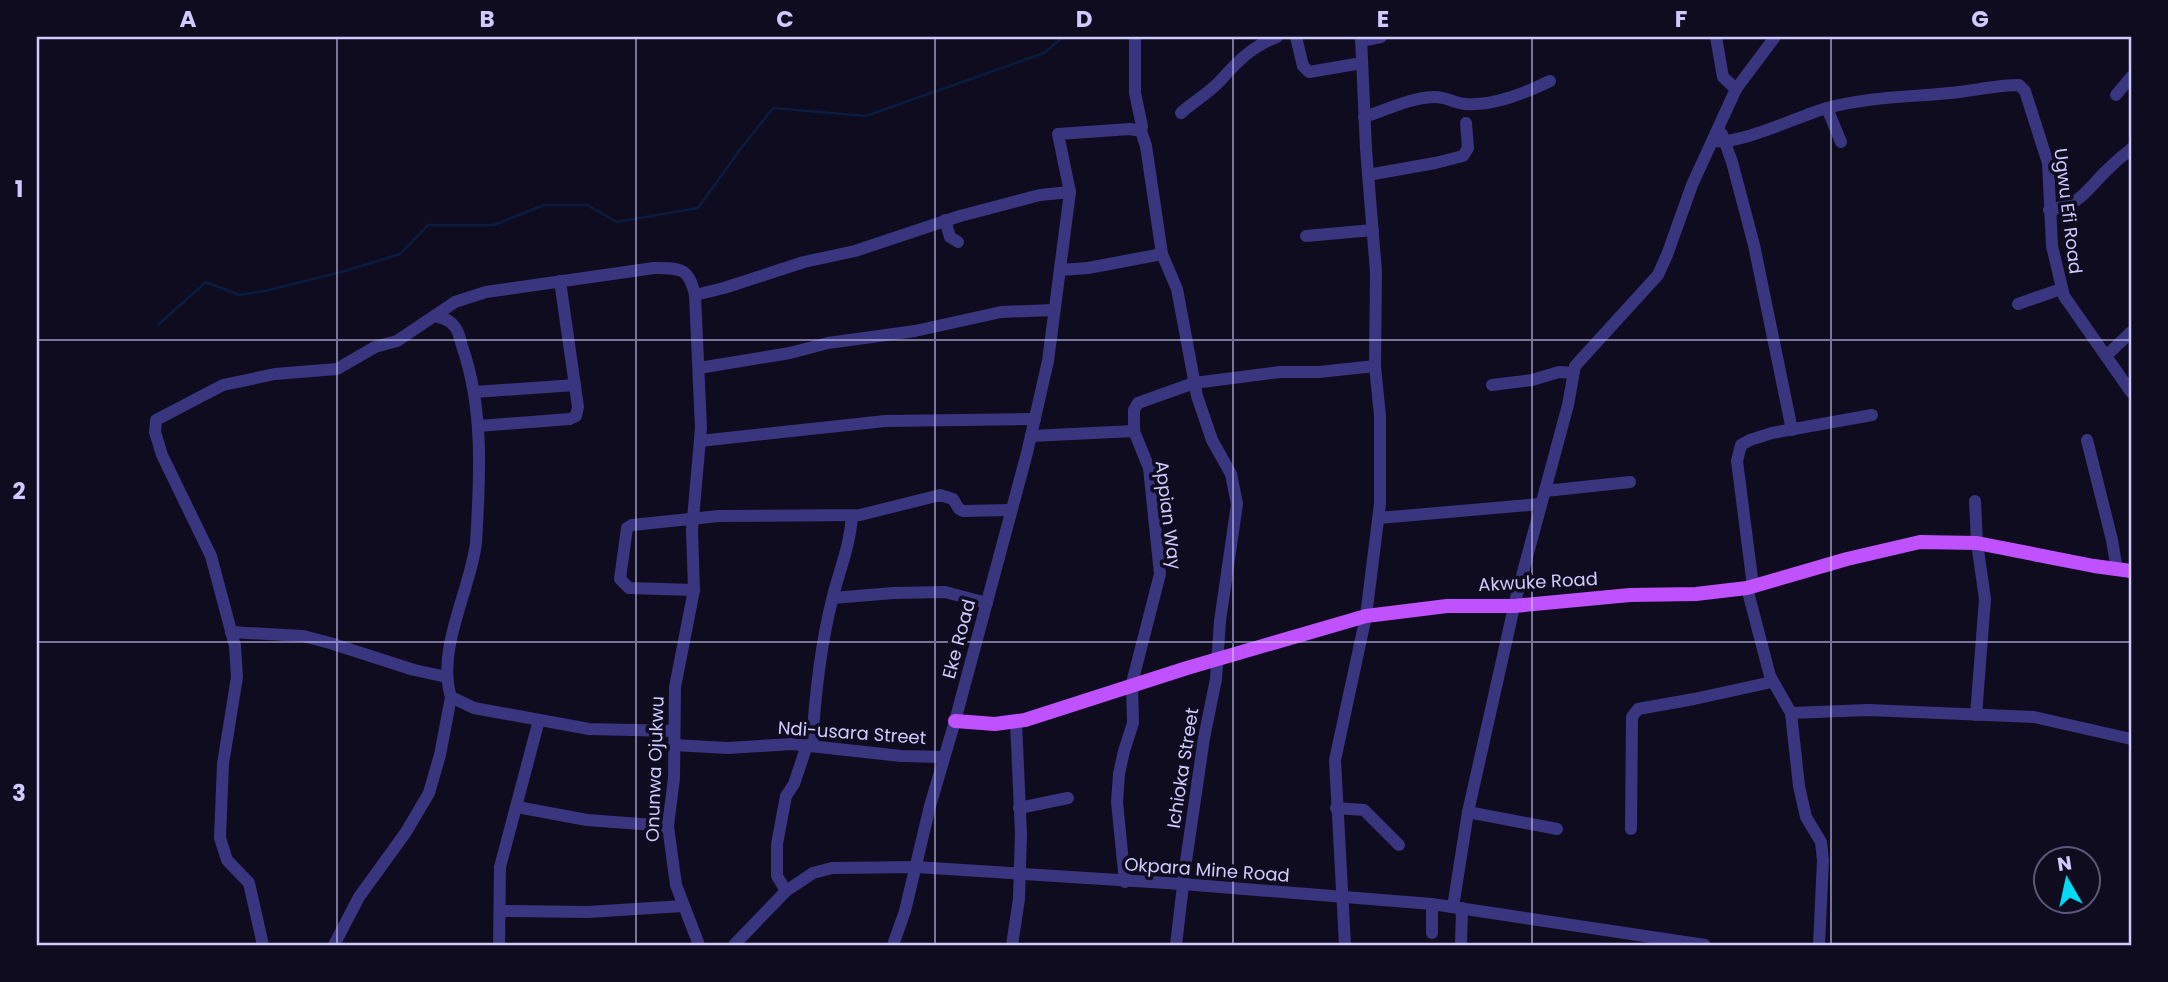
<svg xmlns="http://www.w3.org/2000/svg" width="2168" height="982" font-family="Poppins,sans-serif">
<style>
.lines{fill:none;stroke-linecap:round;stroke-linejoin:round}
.stream{stroke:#0a1d40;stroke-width:2.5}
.minor{stroke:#39357f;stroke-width:12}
.major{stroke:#bf51ff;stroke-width:14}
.grid{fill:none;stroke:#d0caff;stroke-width:2;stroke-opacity:0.55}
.labels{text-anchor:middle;stroke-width:7;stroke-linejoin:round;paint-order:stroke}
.street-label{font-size:18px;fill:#d0caff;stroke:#0f0c1f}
.neatline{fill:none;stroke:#d0caff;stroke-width:2.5}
.grid-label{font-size:23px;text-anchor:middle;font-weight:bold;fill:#d0caff}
</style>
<rect width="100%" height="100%" fill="#0f0c1f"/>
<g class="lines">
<polyline class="stream" points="159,324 206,282 239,295 265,291 345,271 400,254 428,225 494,225 544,205 587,205 617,222 698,208 739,151 773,108 866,116 1044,53 1063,37"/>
<g class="minor">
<polyline points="1135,37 1135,93 1142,126 1141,131"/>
<polyline points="1296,37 1303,66 1309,72 1362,63"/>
<polyline points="1716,37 1723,77 1736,89"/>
<polyline points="1361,41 1381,37"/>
<polyline points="2116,95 2131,77"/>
<polyline points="1827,108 1841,142"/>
<path d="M1181,113C1193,102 1209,93 1220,81C1237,62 1252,46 1277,37"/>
<path d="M1364,117C1387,110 1409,98 1433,97C1445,96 1454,103 1465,104C1494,106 1525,93 1550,81"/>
<polyline points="1722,134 1732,162 1754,245 1792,430"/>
<path d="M1713,141C1741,145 1798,116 1827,108C1867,97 1909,97 1950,93C1973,91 1996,85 2019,85L2025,91L2048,163L2052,246L2064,296L2131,392"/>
<polyline points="1368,175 1435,163 1463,156 1468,148 1466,123"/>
<path d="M2049,210C2080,205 2085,192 2105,172C2113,164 2122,156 2131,149"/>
<polyline points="945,220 950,237 958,242"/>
<polyline points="1306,236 1373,230"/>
<polyline points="1060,270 1088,268 1162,254"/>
<polyline points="695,295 724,288 804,262 855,251 960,216 1040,195 1070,192"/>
<polyline points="2018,304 2061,289"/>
<path d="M435,316C442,318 450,320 454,326C459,331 460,339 462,346C484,408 480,478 476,543C470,591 436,650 451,697L474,708L589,729L674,731"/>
<polyline points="2106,356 2131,332"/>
<polyline points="699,368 790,353 828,343 915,331 1001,312 1054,310"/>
<polyline points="1492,385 1532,380 1559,372 1573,373"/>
<polyline points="474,392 575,385"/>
<polyline points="478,426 570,419 576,416 578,407 560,281"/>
<polyline points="1031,436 1134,431"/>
<polyline points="2087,440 2112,540 2117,570"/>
<polyline points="700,441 885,421 1035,419"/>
<polyline points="1545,491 1630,482"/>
<polyline points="1975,501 1977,543 1985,599 1976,715"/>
<polyline points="1379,518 1540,504"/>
<polyline points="1753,586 1737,461 1741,445 1750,440 1772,433 1872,415"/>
<polyline points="1747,588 1770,676 1791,713 1799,786 1806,817 1821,842 1823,860 1819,945"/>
<polyline points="694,590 629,588 620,579 627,528 632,525 719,516 860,515 940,495 953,499 959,509 963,511 1010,510"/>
<polyline points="833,598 893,593 945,592 987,603"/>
<polyline points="231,632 303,636 330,643 414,670 447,677"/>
<polyline points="1791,713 1868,710 2034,717 2131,739"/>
<polyline points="673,745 728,748 792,744 901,756 944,757"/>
<path d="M812,745C815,696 820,648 832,600C839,571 850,546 852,516"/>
<polyline points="517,807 587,820 668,826"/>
<polyline points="1019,808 1068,798"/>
<polyline points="1336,808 1364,810 1399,845"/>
<polyline points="1468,812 1557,829"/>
<polyline points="1631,829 1632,717 1638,709 1694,699 1772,682"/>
<polyline points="1125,882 1117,802 1119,774 1124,751 1133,723 1132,683 1160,574 1149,468 1134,431 1134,410 1138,403 1194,383 1280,372 1319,372 1375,366"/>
<polyline points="786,891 777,876 777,844 786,796 794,784 807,745"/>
<polyline points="1453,907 1468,812 1516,598 1568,405 1575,366 1658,275 1667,255 1692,185 1736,89 1775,37"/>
<polyline points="500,911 588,912 683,906"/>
<polyline points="1432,933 1432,904"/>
<path d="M263,945L249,883L227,860L220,838L223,764L237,677L235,646L211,556L162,455L155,432L156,420L223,385L275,374L337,369L375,347L397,341L455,302L486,292L654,268C679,268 689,267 695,295L701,428L692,530L694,590L675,687L674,778L668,826L676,885L699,945"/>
<polyline points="334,945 359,897 406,832 429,793 440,755 451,697"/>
<polyline points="499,945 500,867 539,720"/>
<polyline points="734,945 786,891 813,873 832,868 916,867 1182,884 1432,904 1705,945"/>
<polyline points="893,945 905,911 930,806 955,721 1027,453 1048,361 1070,192 1058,134 1130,129 1141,131 1146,146 1162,254 1177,289 1197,396 1212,440 1231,474 1237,504 1220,621 1216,679 1204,738 1185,868 1176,945"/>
<polyline points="1012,945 1019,899 1021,834 1016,722"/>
<polyline points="1345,945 1335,760 1366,616 1380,504 1380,416 1375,366 1376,272 1366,149 1361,37"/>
<polyline points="1461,945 1462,908"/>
</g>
<polyline class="major" points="955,721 995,724 1025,720 1187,668 1366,616 1447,606 1514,606 1630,595 1696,594 1747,588 1847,559 1920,542 1977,543 2094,566 2131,571"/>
</g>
<path class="grid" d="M337,37V945M636,37V945M935,37V945M1233,37V945M1532,37V945M1831,37V945M37,340H2131M37,642H2131"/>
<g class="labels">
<g class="street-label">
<text transform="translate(2068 211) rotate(83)" y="6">Ugwu Efi Road</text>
<text transform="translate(1168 515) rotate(83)" y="6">Appian Way</text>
<text transform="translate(1538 582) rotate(-3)" y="6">Akwuke Road</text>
<text transform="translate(959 639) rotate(-75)" y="6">Eke Road</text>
<text transform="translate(852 733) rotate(4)" y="6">Ndi-usara Street</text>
<text transform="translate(1183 768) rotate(-81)" y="6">Ichioka Street</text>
<text transform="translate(655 769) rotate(-88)" y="6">Onunwa Ojukwu</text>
<text transform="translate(1207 870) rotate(4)" y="6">Okpara Mine Road</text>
</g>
</g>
<rect width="2168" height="982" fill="none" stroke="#0f0c1f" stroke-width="77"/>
<g transform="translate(2067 880) rotate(351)"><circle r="33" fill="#0f0c1f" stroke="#5c5879" stroke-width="2"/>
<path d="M0-5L12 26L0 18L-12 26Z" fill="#00daf5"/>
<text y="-10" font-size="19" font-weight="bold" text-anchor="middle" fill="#d0caff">N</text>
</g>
<rect x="38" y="38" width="2092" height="906" class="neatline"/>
<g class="grid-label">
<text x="188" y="27">A</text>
<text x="487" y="27">B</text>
<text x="785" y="27">C</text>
<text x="1084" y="27">D</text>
<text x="1383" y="27">E</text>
<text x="1681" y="27">F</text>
<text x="1980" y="27">G</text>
<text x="19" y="197">1</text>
<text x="19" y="499">2</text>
<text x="19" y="801">3</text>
</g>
</svg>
